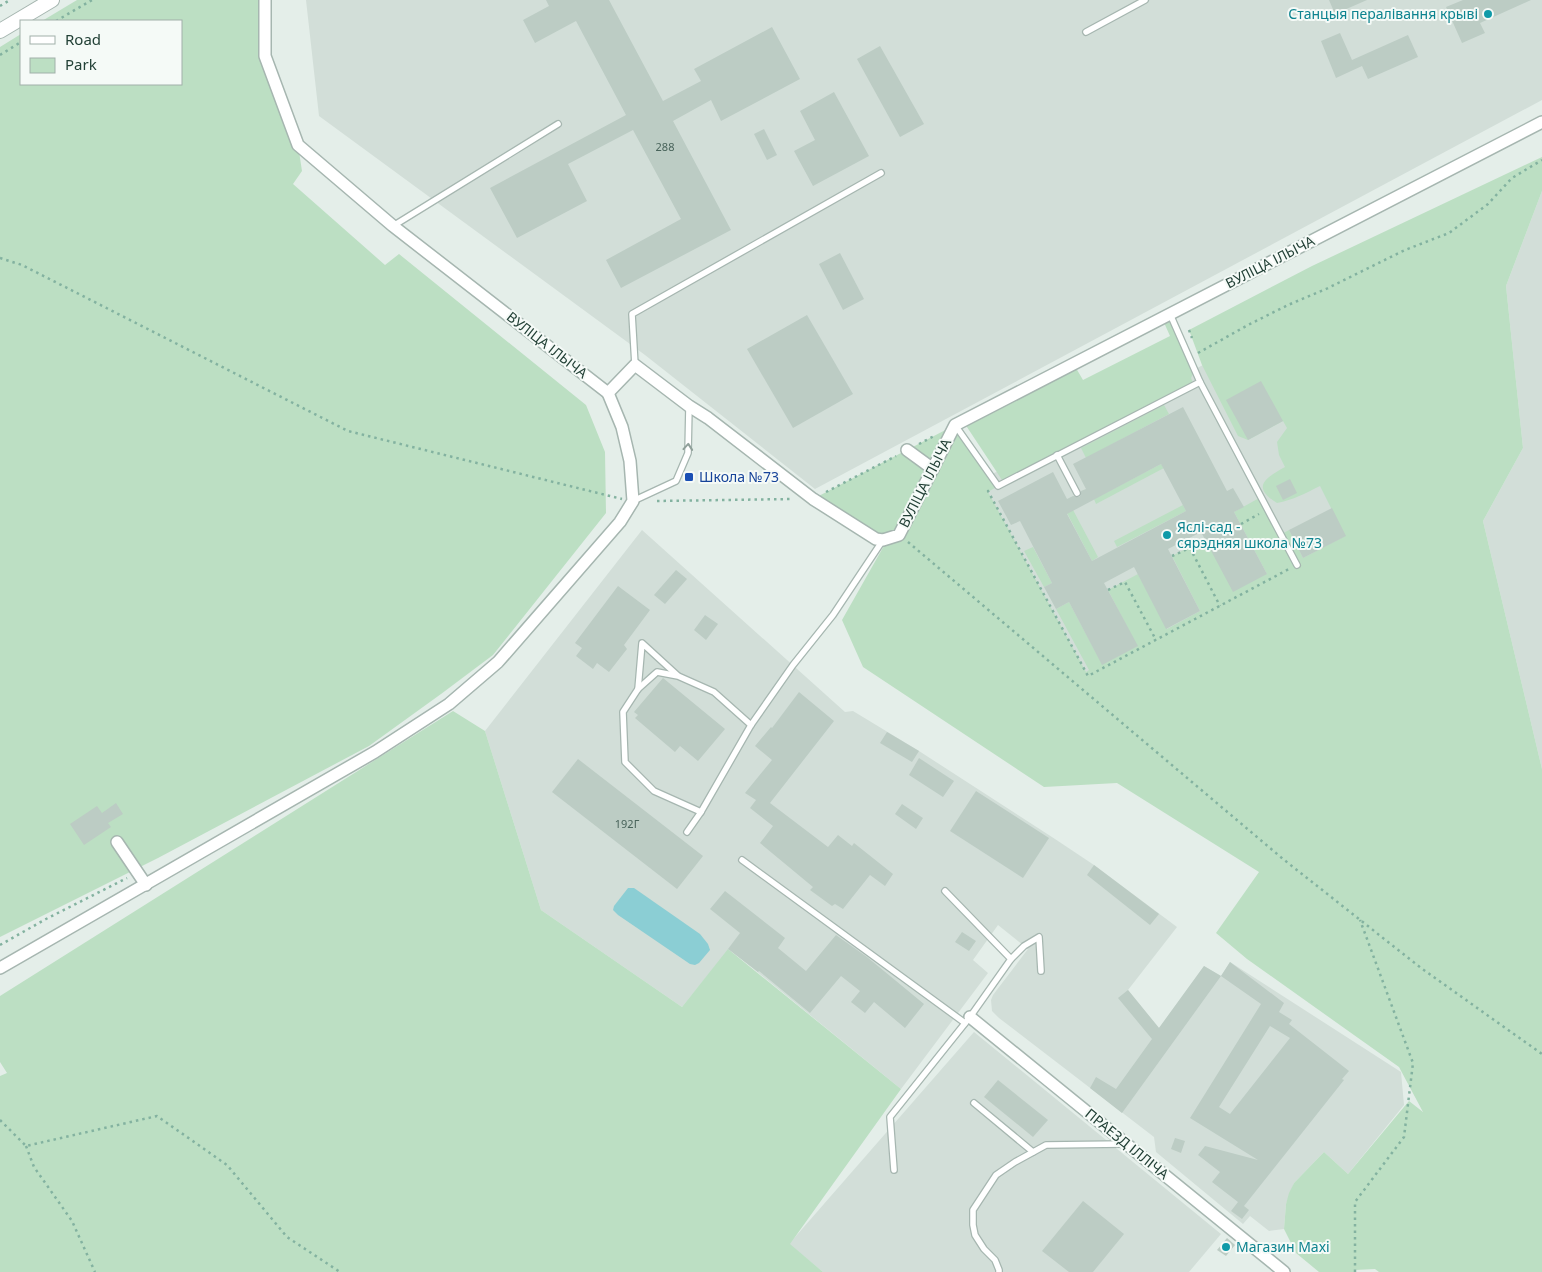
<svg xmlns="http://www.w3.org/2000/svg" width="1542" height="1272" font-family="'Noto Sans',sans-serif">
<style>
.built{fill:#d2ded8}
.green{fill:#bcdfc3}
.water{fill:#8bced4}
.building{fill:#bcccc4;fill-rule:evenodd}
.lines{fill:none;stroke-linecap:round;stroke-linejoin:round}
.service-casing{stroke:#a6b6b0;stroke-width:8}
.minor-casing{stroke:#a6b6b0;stroke-width:14}
.tertiary-casing{stroke:#a6b6b0;stroke-width:16}
.path{stroke:#83b2a0;stroke-width:2.5;stroke-dasharray:2.5 4;stroke-linecap:butt}
.service{stroke:#fff;stroke-width:5.5}
.minor{stroke:#fff;stroke-width:11}
.tertiary{stroke:#fff;stroke-width:14}
.oneway{stroke:#90a09a}
.culture-dot{fill:#0f9aa8;stroke:#f5faf7;stroke-width:2}
.transit-dot{fill:#1a4fb4;stroke:#f5faf7;stroke-width:2}
.labels{text-anchor:middle;stroke-width:4;stroke-linejoin:round;paint-order:stroke}
.number-label{font-size:11px;fill:#48635a}
.culture-label{font-size:14px;fill:#0d838f;stroke:#f5faf7;text-anchor:start}
.street-label{font-size:14px;fill:#224036;stroke:#f5faf7}
.transit-label{font-size:14px;fill:#164399;stroke:#f5faf7;text-anchor:start}
</style>
<rect width="100%" height="100%" fill="#e4eee9"/>
<g class="built">
<polygon points="306,0 1542,0 1542,100 815,489 645,355 319,116"/>
<polygon points="1542,191 1542,769 1483,521 1523,448 1506,286"/>
<polygon points="1261,335 1370,543 1088,691 971,485"/>
<polygon points="642,530 845,712 853,711 919,751 1055,839 1094,865 1177,927 1128,990 1159,1028 1204,966 1221,976 1230,962 1401,1072 1404,1105 1348,1174 1324,1152 1294,1183 1286,1204 1284,1229 1269,1231 1250,1216 1243,1224 1156,1152 1154,1137 999,1018 992,1011 991,1000 993,995 1028,949 998,925 973,960 988,973 901,1089 729,949 682,1007 541,910 485,731"/>
<polygon points="974,1032 1221,1234 1189,1272 823,1272 789,1244"/>
</g>
<g class="green">
<polygon points="77,0 262,0 265,56 298,145 302,171 293,184 385,265 399,254 586,405 605,452 606,513 493,655 441,694 369,746 158,858 0,937 0,47 21,34 21,84 181,84 181,21 42,21"/>
<path d="M1542,157V191L1506,286L1523,448L1483,521L1542,769V1272H1379L1375,1269L1355,1270V1272H1319L1296,1253L1284,1229L1286,1204L1289,1193L1294,1183L1324,1152L1348,1174L1409,1101L1423,1112L1399,1067L1247,959L1216,933L1259,872L1117,783L1044,787L863,667L842,620L885,544L902,537L959,431L998,486L988,492L1086,672L1089,670L1056,609L1069,602L1102,664L1137,646L1108,590L1138,574L1167,629L1200,611L1172,556L1205,539L1267,574L1234,512L1261,497L1282,534L1289,530L1303,558L1345,536L1320,486C1306,493 1293,500 1277,503C1251,487 1265,478 1285,467L1279,455L1277,442L1287,428L1283,421L1248,440L1238,436L1202,365L1189,330L1312,266Z"/>
<polygon points="1170,314 1195,370 1191,378 1194,385 1004,483 963,421 1073,363 1083,380 1170,336 1162,318"/>
<polygon points="1164,405 1169,414 1086,458 1081,448"/>
<polygon points="955,425 933,461 925,463 907,450"/>
<polygon points="901,453 930,474 899,535 883,540 813,499"/>
<polygon points="1161,464 1164,468 1096,504 1094,499"/>
<polygon points="1183,505 1186,511 1117,547 1114,541"/>
<polygon points="1073,510 1098,557 1092,561 1067,513"/>
<polygon points="1033,547 1052,583 1044,587 1024,551"/>
<polygon points="453,711 485,731 541,910 682,1007 728,949 901,1089 790,1244 823,1272 0,1272 0,1076 7,1073 0,1062 0,996"/>
</g>
<polygon class="water" points="628,888 634,888 700,934 708,944 710,950 699,963 695,965 690,964 618,915 613,910 614,906"/>
<g class="building">
<polygon points="546,0 609,0 663,101 701,81 694,69 772,27 800,79 721,121 711,100 673,121 731,230 621,288 606,260 681,219 633,130 568,164 587,201 517,238 490,188 626,115 576,21 535,43 523,20 549,6"/>
<polygon points="1329,0 1367,0 1335,14"/>
<polygon points="1463,0 1531,0 1480,23 1485,33 1462,43 1446,7"/>
<polygon points="1340,33 1352,60 1408,35 1418,57 1368,79 1362,66 1336,78 1321,41"/>
<polygon points="880,46 924,124 900,137 857,59"/>
<polygon points="834,92 869,156 813,186 794,151 815,140 800,111"/>
<polygon points="764,129 777,155 767,160 754,134"/>
<polygon points="840,253 864,299 843,310 819,264"/>
<polygon points="807,315 853,394 793,428 747,349"/>
<polygon points="1261,381 1283,421 1248,440 1226,400"/>
<path d="M1183,407L1227,491L1233,488L1244,507L1234,512L1267,574L1233,592L1201,532L1168,549L1200,611L1166,629L1134,567L1104,583L1138,646L1102,665L1069,602L1056,609L1044,587L1052,583L1020,521L1011,525L998,501L1053,472L1067,499L1073,496L1079,497L1081,495V491L1086,489L1073,464ZM1161,464L1186,511L1092,561L1067,514Z"/>
<polygon points="1290,479 1297,493 1283,500 1276,486"/>
<polygon points="1332,508 1346,536 1303,558 1289,530"/>
<polygon points="676,570 687,579 665,604 654,595"/>
<polygon points="618,586 650,610 624,645 627,649 609,672 597,663 593,669 576,656 582,648 575,643"/>
<polygon points="705,615 718,624 706,640 694,630"/>
<polygon points="663,678 725,729 698,761 680,746 675,752 635,718 638,715 634,712"/>
<polygon points="799,692 834,721 770,803 828,847 838,835 852,846 854,843 893,874 885,886 870,875 843,909 835,904 832,906 810,890 813,887 760,843 773,826 750,808 756,800 745,793 772,760 755,746 771,727 772,728"/>
<polygon points="887,732 919,751 912,762 880,743"/>
<polygon points="919,758 954,781 943,797 909,775"/>
<polygon points="578,759 703,856 677,889 552,792"/>
<polygon points="976,791 1049,838 1023,878 950,831"/>
<polygon points="116,803 123,814 108,823 111,827 84,845 70,824 97,806 102,813"/>
<polygon points="902,804 923,818 916,829 895,814"/>
<polygon points="1094,865 1159,914 1150,925 1087,875"/>
<polygon points="725,891 785,938 778,948 806,971 836,935 867,957 924,1004 905,1028 874,1002 865,1013 851,1002 860,991 841,976 810,1013 759,971 758,972 728,949 740,933 710,909"/>
<polygon points="962,932 976,941 969,951 955,942"/>
<path d="M1230,962L1284,1003L1279,1012L1292,1020L1289,1024L1349,1071L1342,1079L1344,1080L1244,1206L1249,1210L1242,1219L1231,1211L1238,1202L1212,1182L1220,1172L1198,1155L1205,1146L1258,1160L1190,1118L1261,1004L1221,976ZM1270,1026L1290,1038L1230,1114L1219,1107Z"/>
<polygon points="1204,966 1221,976 1122,1113 1090,1088 1096,1077 1116,1089 1152,1039 1118,998 1128,990 1159,1028"/>
<polygon points="998,1080 1048,1120 1033,1137 984,1097"/>
<polygon points="1175,1138 1185,1141 1181,1153 1171,1149"/>
<polygon points="1083,1201 1124,1234 1093,1272 1069,1272 1042,1251"/>
<polygon points="1227,1238 1235,1245 1226,1256 1217,1250"/>
</g>
<g class="lines">
<defs>
<g id="service">
<polyline points="1086,32 1145,0"/>
<polyline points="393,226 558,124"/>
<polyline points="635,365 632,314 881,173"/>
<polyline points="1200,382 1297,565"/>
<polyline points="955,425 998,486 1200,382 1170,314"/>
<polyline points="1057,455 1077,493"/>
<polyline points="633,501 676,481 688,453 689,406"/>
<polyline points="638,689 642,643 677,675"/>
<polyline points="701,812 654,791 625,762 623,712 638,689 657,672 678,676 714,692 751,725"/>
<polyline points="687,832 701,812 751,725 793,665 833,615 883,540"/>
<polyline points="742,860 965,1023"/>
<polyline points="1011,959 1024,946 1039,937 1041,971"/>
<polyline points="974,1103 1033,1152"/>
<polyline points="894,1170 890,1117 970,1017 1011,959 945,891"/>
<polyline points="999,1272 999,1270 995,1260 984,1249 975,1235 973,1225 973,1210 996,1175 1015,1162 1046,1145 1124,1144"/>
</g>
<g id="minor">
<polyline points="265,0 265,56 298,145 393,226 608,393 635,365 689,406 708,418 813,499 876,539 883,540 899,535 955,425 1542,122"/>
<polyline points="907,450 933,469"/>
<polyline points="117,842 146,885"/>
<polyline points="0,968 375,752 449,704 498,662 620,522 633,501 630,461 622,427 608,393"/>
<polyline points="970,1017 1284,1272"/>
</g>
<polyline id="tertiary" points="0,31 52,0"/>
</defs>
<use href="#service" class="service-casing"/>
<use href="#minor" class="minor-casing"/>
<use href="#tertiary" class="tertiary-casing"/>
<g class="path">
<polyline points="0,6 10,0"/>
<polyline points="56,21 92,0"/>
<polyline points="0,55 21,42"/>
<polyline points="0,258 22,265 348,431 622,499"/>
<polyline points="1189,330 1192,338"/>
<polyline points="1198,353 1248,325 1288,305 1326,289 1405,250 1449,233 1488,204 1512,178 1542,160"/>
<polyline points="919,444 936,435"/>
<polyline points="989,491 988,491 1088,676 1289,569"/>
<polyline points="826,492 896,456"/>
<polyline points="657,501 792,499"/>
<polyline points="1241,524 1259,514"/>
<polyline points="908,542 1283,859 1421,968 1542,1054"/>
<polyline points="1172,556 1190,548 1220,606"/>
<polyline points="1108,590 1125,582 1156,640"/>
<polyline points="0,945 46,919 127,878"/>
<polyline points="0,1120 26,1146 157,1116 227,1165 287,1237 340,1272"/>
<polyline points="26,1146 34,1167 72,1221 95,1272"/>
<polyline points="1355,1272 1355,1202 1404,1137 1413,1063 1360,920"/>
</g>
<use href="#service" class="service"/>
<use href="#minor" class="minor"/>
<use href="#tertiary" class="tertiary"/>
</g>
<defs><path id="oneway-chevron" d="M-2-3.5L2.5 0L-2 3.5" fill="none" stroke-width="1.6" stroke-linecap="round" stroke-linejoin="round" transform="scale(1.25)"/></defs>
<use class="oneway" href="#oneway-chevron" transform="translate(688 447) rotate(-85)"/>
<g class="culture-dot">
<circle cx="1488" cy="14" r="5"/>
<circle cx="1167" cy="535" r="5"/>
<circle cx="1226" cy="1247" r="5"/>
</g>
<rect class="transit-dot" x="684" y="472" width="10" height="10" rx="2.5"/>
<g class="labels">
<g class="number-label">
<text x="665" y="151">288</text>
<text x="627" y="828">192Г</text>
</g>
<g class="culture-label">
<text x="1478" y="19" text-anchor="end">Станцыя пералівання крыві</text>
<text x="1177" y="532">Яслі-сад -<tspan x="1177" dy="16">сярэдняя школа №73</tspan></text>
<text x="1236" y="1252">Магазин Maxi</text>
</g>
<g class="street-label">
<text transform="translate(1270 262) rotate(-27)" y="5">ВУЛІЦА ІЛЬІЧА</text>
<text transform="translate(547 345) rotate(38)" y="5">ВУЛІЦА ІЛЬІЧА</text>
<text transform="translate(925 483) rotate(-63)" y="5">ВУЛІЦА ІЛЬІЧА</text>
<text transform="translate(1127 1144) rotate(39)" y="5">ПРАЕЗД ІЛЛІЧА</text>
</g>
<g class="transit-label">
<text x="699" y="482">Школа №73</text>
</g>
</g>
<rect x="20" y="20" width="162" height="65" fill="#f5faf7" stroke="#a1b0aa"/>
<rect x="30" y="36" width="25" height="8" fill="#ffffff" stroke="#a1b0aa"/>
<text x="65" y="45" font-size="15" fill="#224036">Road</text>
<rect x="30" y="58" width="25" height="15" fill="#bcdfc3" stroke="#a1b0aa"/>
<text x="65" y="70" font-size="15" fill="#224036">Park</text>
</svg>
